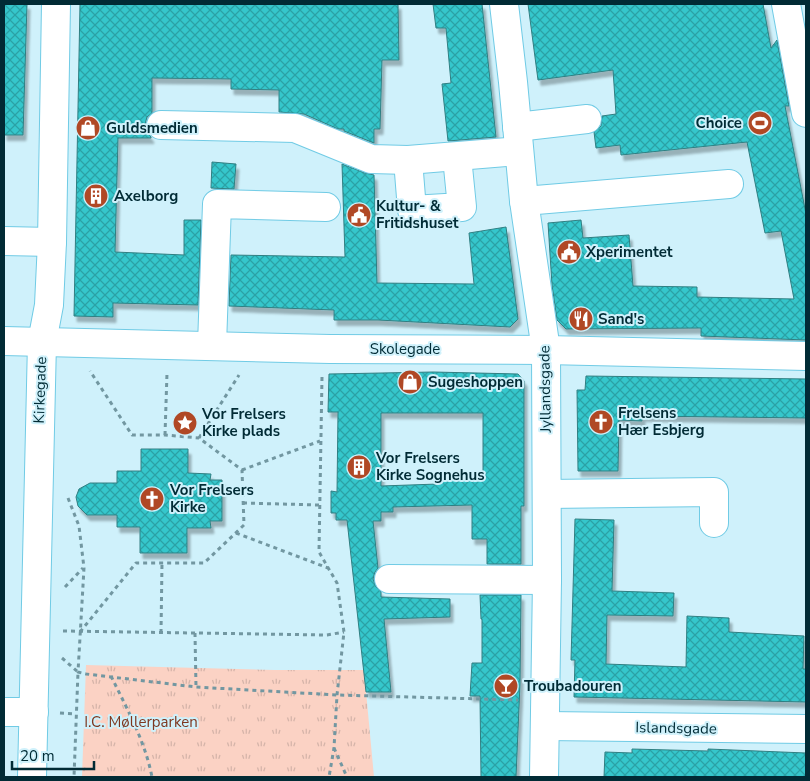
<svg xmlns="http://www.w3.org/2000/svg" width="810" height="781" font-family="'Nunito Sans',sans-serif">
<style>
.park{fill:url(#park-tufts)}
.building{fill:url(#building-cross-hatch);stroke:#307f82;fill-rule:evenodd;filter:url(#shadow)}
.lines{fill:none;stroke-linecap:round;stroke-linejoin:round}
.minor-casing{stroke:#70cbe5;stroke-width:30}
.path{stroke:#7297a1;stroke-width:3;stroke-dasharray:4 4;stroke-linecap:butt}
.minor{stroke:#fff;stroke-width:28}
.labels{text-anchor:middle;stroke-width:4;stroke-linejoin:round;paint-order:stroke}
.poi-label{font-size:15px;font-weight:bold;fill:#012b35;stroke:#cff1fb;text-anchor:start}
.street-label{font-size:15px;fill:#012b35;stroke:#cff1fb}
.park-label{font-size:15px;fill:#7e371f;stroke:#cff1fb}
</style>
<defs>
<pattern id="park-tufts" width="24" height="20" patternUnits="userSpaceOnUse" patternTransform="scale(1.25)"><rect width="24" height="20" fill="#fbd2c4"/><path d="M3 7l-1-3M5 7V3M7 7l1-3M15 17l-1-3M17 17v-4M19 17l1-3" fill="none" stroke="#d5b4a9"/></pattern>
<pattern id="building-cross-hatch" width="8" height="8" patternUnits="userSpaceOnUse" patternTransform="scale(1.25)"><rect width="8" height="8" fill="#34c7cc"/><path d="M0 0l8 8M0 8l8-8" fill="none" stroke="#2aa2a6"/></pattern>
<filter id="shadow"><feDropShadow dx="3" dy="5.5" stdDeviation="1" flood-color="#0004"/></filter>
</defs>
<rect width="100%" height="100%" fill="#cff1fb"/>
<polygon class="park" points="86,665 275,670 364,670 374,777 82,777"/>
<g class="building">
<polygon points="4,4 27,4 23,135 4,135"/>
<polygon points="80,4 398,4 399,60 382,60 380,129 374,129 374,143 344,131 344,129 338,129 304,114 279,112 279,90 231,89 231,79 152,78 152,113 147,117 145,124 147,132 151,137 151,138 118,138 115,252 184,255 184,220 201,220 198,305 113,303 113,317 74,316"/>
<polygon points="433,4 482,4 496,137 448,141 442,84 451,83 446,28 436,28"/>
<polygon points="528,4 763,4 771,48 777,40 789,106 785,106 806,214 806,340 701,336 701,328 566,329 557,320 552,285 548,223 581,220 583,238 629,235 633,286 697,287 697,297 794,299 781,231 765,233 747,142 621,155 620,145 596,148 594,132 601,126 602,116 616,114 613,70 538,80"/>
<polygon points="212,162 236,164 234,189 211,188"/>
<polygon points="342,164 365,173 374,175 377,283 474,284 469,233 506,227 518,319 510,327 378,320 334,320 334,310 229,306 231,255 345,257"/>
<path d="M433,372L518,374L524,381V506H521V564H487V539H472V505L393,507V512H381V521H373L378,568L375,572L373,579L376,587L381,592V597L450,599V617L384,619L391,692H366L347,520H336V513H331V491L337,492L338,412H328L329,374ZM381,413H483V474L442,472L438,484L381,486Z"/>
<polygon points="586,376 806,379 806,418 642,416 642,421 619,420 618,471 578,471 577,390 585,390"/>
<polygon points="141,449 188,449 188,473 211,474 210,480 222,480 222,521 210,521 211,528 187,528 187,553 140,553 140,527 117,527 117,515 87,515 78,506 76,497 79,489 90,483 117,483 117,471 141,471"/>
<polygon points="575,519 614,520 612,591 674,593 673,616 607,615 606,664 686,667 687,616 729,618 729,632 804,636 803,669 806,669 806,702 574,697 575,660 571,660"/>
<polygon points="480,595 521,595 520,684 516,777 481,777 480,696 470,696 472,663 482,663 482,619 481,619"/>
<polygon points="632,749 708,751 708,749 806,753 806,777 604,777 605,752 632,753"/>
</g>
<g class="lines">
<defs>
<g id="minor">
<polyline points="504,4 513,82 524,201 546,350 547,580 544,777"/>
<polyline points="786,4 806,113"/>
<polyline points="161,125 295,128 371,159 408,160 519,151"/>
<polyline points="517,127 587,119"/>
<polyline points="408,160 412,210 462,207 457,157"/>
<polyline points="524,201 729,184"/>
<polyline points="4,241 52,242"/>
<polyline points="4,341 330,349 546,350 806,356"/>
<polyline points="212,345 217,204 326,207"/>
<polyline points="547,494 714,492 714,523"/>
<polyline points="389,579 547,580"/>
<polyline points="4,712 34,712"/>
<polyline points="545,726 806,729"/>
<polyline points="32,777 42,342 49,305 52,242 56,4"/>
</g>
</defs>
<use href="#minor" class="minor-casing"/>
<g class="path">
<polyline points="322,377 319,552 337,583 344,632 337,695 334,748 329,777"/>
<polyline points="165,435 167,373"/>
<polyline points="199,438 239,375"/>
<polyline points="242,470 320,441"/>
<polyline points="68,498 79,526 84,568 78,672 86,674 196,687 337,695 518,700"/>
<polyline points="243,503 319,505"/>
<polyline points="236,533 328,568"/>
<polyline points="65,587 83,568"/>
<polyline points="63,631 327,635 344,632"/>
<polyline points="80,632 136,563 204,563 244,525 242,470 199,438 165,435 132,435 90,371"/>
<polyline points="161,633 162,563"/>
<polyline points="195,633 196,687"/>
<polyline points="62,658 78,672 74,777"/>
<path d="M111,676C127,709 145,741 152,777"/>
<polyline points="60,713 76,714"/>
<polyline points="334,748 347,777"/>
</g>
<use href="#minor" class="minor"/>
</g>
<defs>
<symbol id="stadium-disc" viewBox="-11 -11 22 22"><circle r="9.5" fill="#b04825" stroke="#cff1fb"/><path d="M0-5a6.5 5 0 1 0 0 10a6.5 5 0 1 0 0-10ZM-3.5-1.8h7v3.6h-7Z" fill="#fff"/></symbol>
<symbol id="shop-disc" viewBox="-11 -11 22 22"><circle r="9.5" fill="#b04825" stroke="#cff1fb"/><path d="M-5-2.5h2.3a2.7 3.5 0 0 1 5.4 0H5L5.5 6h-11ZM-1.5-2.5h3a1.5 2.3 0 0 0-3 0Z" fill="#fff"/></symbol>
<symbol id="building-disc" viewBox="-11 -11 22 22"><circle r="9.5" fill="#b04825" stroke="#cff1fb"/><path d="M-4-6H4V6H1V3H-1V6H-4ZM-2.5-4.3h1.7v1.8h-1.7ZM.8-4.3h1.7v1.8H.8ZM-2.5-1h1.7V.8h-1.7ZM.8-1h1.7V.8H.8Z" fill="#fff"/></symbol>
<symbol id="civic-disc" viewBox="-11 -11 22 22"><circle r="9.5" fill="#b04825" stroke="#cff1fb"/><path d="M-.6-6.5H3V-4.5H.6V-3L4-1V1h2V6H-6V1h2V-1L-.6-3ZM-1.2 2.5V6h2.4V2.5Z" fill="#fff"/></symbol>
<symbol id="restaurant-disc" viewBox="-11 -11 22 22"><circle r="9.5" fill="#b04825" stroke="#cff1fb"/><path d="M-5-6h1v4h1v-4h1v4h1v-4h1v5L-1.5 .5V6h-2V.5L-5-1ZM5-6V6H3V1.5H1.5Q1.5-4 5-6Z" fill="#fff"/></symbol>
<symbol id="church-disc" viewBox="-11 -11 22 22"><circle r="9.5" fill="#b04825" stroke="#cff1fb"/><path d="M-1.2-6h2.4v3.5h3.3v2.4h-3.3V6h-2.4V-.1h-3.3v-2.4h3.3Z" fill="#fff"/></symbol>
<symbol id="sight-disc" viewBox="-11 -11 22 22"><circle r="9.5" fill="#b04825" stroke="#cff1fb"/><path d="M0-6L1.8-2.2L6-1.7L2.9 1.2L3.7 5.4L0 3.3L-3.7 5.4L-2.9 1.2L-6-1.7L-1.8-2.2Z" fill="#fff"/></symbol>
<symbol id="bar-disc" viewBox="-11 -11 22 22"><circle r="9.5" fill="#b04825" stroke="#cff1fb"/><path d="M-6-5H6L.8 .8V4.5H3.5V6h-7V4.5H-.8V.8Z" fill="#fff"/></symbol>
</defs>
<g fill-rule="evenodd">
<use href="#stadium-disc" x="746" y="109" width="28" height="28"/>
<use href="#shop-disc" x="74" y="114" width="28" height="28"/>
<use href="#building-disc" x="82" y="182" width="28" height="28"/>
<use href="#civic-disc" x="345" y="201" width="28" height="28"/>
<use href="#civic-disc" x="555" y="238" width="28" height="28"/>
<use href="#restaurant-disc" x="567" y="305" width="28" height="28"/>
<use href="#shop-disc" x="396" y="368" width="28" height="28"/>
<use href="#church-disc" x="587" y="408" width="28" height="28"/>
<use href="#sight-disc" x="171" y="409" width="28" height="28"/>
<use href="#building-disc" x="345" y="453" width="28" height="28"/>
<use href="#church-disc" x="138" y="485" width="28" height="28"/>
<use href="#bar-disc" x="492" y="672" width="28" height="28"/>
</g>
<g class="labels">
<g class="poi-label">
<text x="742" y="128" text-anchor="end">Choice</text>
<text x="106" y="133">Guldsmedien</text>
<text x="114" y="201">Axelborg</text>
<text x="376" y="211">Kultur- &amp;<tspan x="376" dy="17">Fritidshuset</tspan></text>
<text x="586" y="257">Xperimentet</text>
<text x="598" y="324">Sand's</text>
<text x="428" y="387">Sugeshoppen</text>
<text x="618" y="418">Frelsens<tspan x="618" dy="17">Hær Esbjerg</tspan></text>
<text x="202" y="419">Vor Frelsers<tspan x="202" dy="17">Kirke plads</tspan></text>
<text x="376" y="463">Vor Frelsers<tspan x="376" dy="17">Kirke Sognehus</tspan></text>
<text x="170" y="495">Vor Frelsers<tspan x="170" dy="17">Kirke</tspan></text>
<text x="524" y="691">Troubadouren</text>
</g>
<g class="street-label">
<text x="405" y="354">Skolegade</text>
<text transform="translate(545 389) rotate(-91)" y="5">Jyllandsgade</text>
<text transform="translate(40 390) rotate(-88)" y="5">Kirkegade</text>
<text transform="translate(676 728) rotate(1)" y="5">Islandsgade</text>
</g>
<g class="park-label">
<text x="141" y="727">I.C. Møllerparken</text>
</g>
</g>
<rect width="810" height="781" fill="none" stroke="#012b35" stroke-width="10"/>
<path d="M12 761v8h82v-8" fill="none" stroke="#012b35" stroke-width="2.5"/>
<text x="20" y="761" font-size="15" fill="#012b35" stroke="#cff1fb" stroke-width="4" paint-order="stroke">20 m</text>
</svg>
